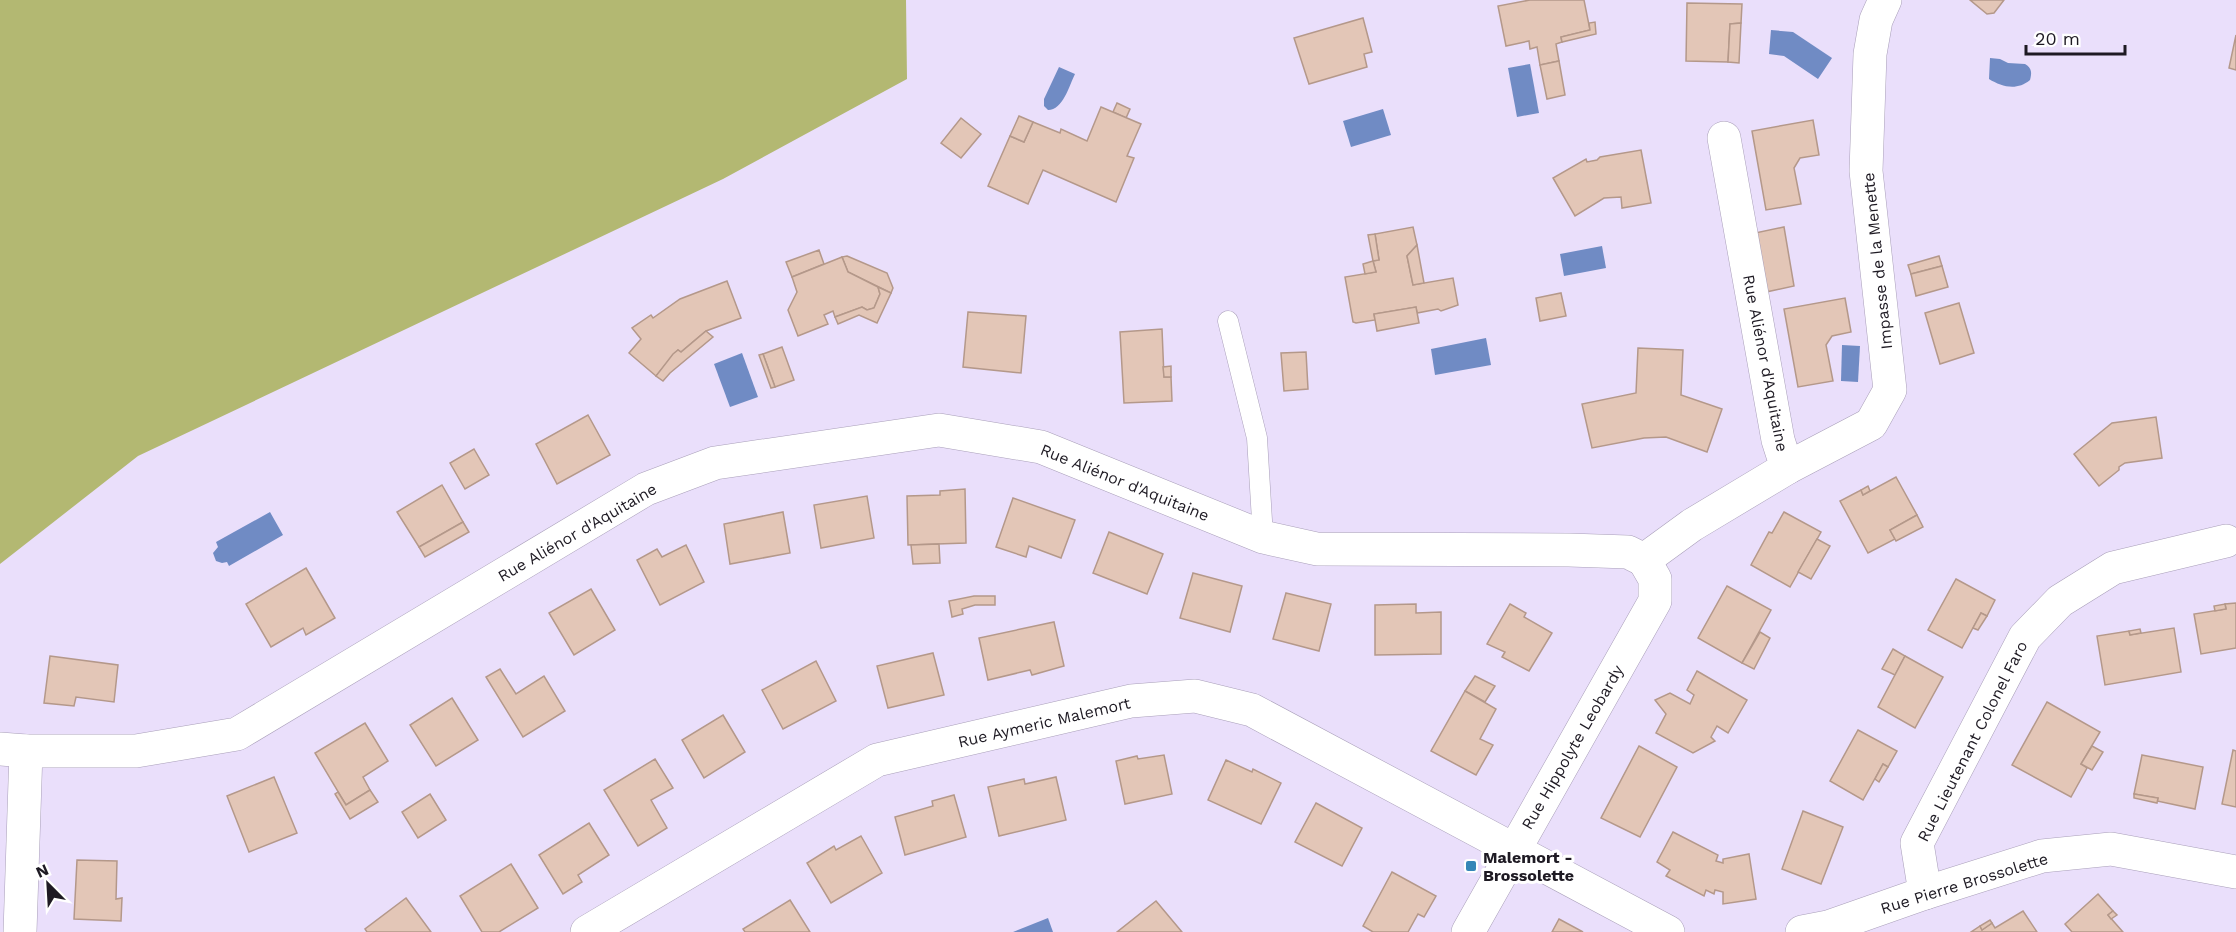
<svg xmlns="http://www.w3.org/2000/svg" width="2236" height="932" font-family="'Work Sans',sans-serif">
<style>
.forest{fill:#b3b872}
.water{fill:#708bc4}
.building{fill:#e3c6b7;stroke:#b4988a;stroke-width:1.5}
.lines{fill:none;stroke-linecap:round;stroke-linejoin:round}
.service-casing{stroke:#a99fb9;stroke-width:21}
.minor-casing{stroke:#a99fb9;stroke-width:34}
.service{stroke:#fff;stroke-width:20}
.minor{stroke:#fff;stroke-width:33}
.poi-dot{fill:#3586b7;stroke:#fff;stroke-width:2}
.labels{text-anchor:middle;stroke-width:6;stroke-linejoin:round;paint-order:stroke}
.street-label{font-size:16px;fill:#1e1a23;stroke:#fff}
.poi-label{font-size:16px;font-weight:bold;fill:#1e1a23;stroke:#fff;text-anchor:start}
</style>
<rect width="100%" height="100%" fill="#eadffb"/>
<polygon class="forest" points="0,0 906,0 907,79 723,179 138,456 0,564"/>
<g class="water">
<polygon points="1771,30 1793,32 1832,58 1818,79 1784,56 1769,54"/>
<path d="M1990,58L2000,59L2008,63L2025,64C2032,68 2032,73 2030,80C2017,91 2002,87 1989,79Z"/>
<polygon points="1530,64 1539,113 1517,117 1508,68"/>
<path d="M1059,67L1075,74C1069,86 1063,110 1048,110L1044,106V99Z"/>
<polygon points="1383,109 1391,135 1351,147 1343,121"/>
<polygon points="1602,246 1606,268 1564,276 1560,254"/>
<polygon points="1486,338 1491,365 1435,375 1431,349"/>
<polygon points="1842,345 1860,346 1858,382 1841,381"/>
<polygon points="742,353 758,397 730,407 714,364"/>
<polygon points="270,512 283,535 229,566 227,562 222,563 216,561 213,553 218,547 216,542"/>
<polygon points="1048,918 1053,932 1013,932"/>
</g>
<g class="building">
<polygon points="1530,0 1584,0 1590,30 1561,37 1562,42 1556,44 1559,61 1540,65 1537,47 1530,49 1529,41 1506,46 1498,6"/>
<polygon points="1970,0 2004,0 1994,13 1987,14"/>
<polygon points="1687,3 1742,4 1741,23 1730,24 1728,62 1686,61"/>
<polygon points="1363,18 1372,52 1364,54 1367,67 1309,84 1294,38"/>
<polygon points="1595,22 1596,34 1562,42 1561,37 1590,30 1589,23"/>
<polygon points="1741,23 1739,63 1728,62 1730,24"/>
<polygon points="2236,35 2236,70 2229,68"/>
<polygon points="1559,61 1565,95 1547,99 1540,65"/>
<polygon points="1117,103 1130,109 1126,118 1113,112"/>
<polygon points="1101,107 1141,124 1127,156 1134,158 1116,202 1043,170 1028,204 988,186 1010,136 1024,142 1033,122 1060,133 1061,129 1087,141"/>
<polygon points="1019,116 1033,122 1024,142 1010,136"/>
<polygon points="961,118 981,134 961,158 941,143"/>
<polygon points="1813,120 1819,155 1800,158 1794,168 1801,204 1766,210 1752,131"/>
<polygon points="1641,150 1651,203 1622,208 1621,197 1604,198 1575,216 1553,178 1586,159 1587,162 1597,160 1600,157"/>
<polygon points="1413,227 1417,245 1407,256 1413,285 1453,278 1458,305 1441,311 1438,309 1417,313 1416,307 1374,314 1375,320 1356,323 1353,322 1345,277 1376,272 1373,261 1379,260 1375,234"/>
<polygon points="1784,227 1794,286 1766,292 1755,233"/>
<polygon points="1375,234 1379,260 1373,261 1368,235"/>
<polygon points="1417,245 1424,283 1413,285 1407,256"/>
<polygon points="819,250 824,264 792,277 786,262"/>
<polygon points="847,256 887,273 893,288 891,293 848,272 842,257"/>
<polygon points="1939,256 1942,266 1911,274 1908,265"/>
<polygon points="842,257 848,272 878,287 880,294 874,308 867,310 862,307 835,317 833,311 824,315 828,324 798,336 788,310 797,292 792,277"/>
<polygon points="1373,261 1376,272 1365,274 1363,264"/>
<polygon points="1942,266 1948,287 1916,296 1911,274"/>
<polygon points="727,281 741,318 706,331 681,352 678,350 656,376 629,353 641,339 632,328 651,315 653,318 680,299"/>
<polygon points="878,287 891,293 877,323 859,315 838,324 835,317 862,307 867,310 874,308 880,294"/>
<polygon points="1561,293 1566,316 1540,321 1536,298"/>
<polygon points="1845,298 1851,332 1832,336 1826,345 1833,381 1798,387 1784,309"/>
<polygon points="1959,303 1974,353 1940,364 1925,313"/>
<polygon points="1416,307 1419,323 1377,331 1374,314"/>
<polygon points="968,312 1026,316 1021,373 963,367"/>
<polygon points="1162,329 1164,377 1171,377 1172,401 1124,403 1120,332"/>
<polygon points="706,331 713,337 670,373 663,381 656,376 673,354 678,350 681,352"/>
<polygon points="782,347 794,380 775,387 763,354"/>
<polygon points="1638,348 1683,350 1681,395 1722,409 1707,452 1666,437 1644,438 1592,448 1582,404 1636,393"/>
<polygon points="1306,352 1308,389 1284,391 1281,353"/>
<polygon points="763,354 775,387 771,388 759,355"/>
<polygon points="1171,366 1171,377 1164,377 1163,367"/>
<polygon points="588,415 610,455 557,484 536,444"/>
<polygon points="2156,417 2162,458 2125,463 2119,467 2119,470 2099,486 2074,454 2112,423"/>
<polygon points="474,449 489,475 465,489 450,463"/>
<polygon points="1896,477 1917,515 1890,530 1895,539 1868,553 1840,501 1861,490 1863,495"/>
<polygon points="442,485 463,522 419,547 397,512"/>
<polygon points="1868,486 1870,491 1863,495 1861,490"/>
<polygon points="965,489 966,543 908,545 907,496 940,495 940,491"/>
<polygon points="867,496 874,538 821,548 814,505"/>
<polygon points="1013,498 1075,520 1061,558 1029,546 1026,557 996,547"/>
<polygon points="783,512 790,553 730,564 724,524"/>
<polygon points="1784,512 1821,532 1790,587 1751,565 1769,532 1772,533"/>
<polygon points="1917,515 1923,527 1896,541 1890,530"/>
<polygon points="463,522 469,532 425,557 419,547"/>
<polygon points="1109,532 1163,554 1147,594 1093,573"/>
<polygon points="1817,539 1830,546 1811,579 1798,572"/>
<polygon points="939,544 940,563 913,564 911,545"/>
<polygon points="686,545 704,582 660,605 637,560 657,549 662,557"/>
<polygon points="306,568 335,618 306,635 303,628 271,647 246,604"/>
<polygon points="1193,573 1242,586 1230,632 1180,618"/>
<polygon points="1956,579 1995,600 1987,616 1981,613 1962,648 1928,630"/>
<polygon points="1727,586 1771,610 1742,663 1698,638"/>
<polygon points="591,589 615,630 574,655 549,613"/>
<polygon points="1286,593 1331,604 1319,651 1273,639"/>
<polygon points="974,596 995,596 995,605 975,605 962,609 963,614 952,617 949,601"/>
<polygon points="2236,603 2236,648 2201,654 2194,614 2226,609 2225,604"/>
<polygon points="1416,604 1416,613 1441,612 1441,654 1375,655 1375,605"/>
<polygon points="1510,604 1526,613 1524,617 1552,633 1529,671 1502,657 1505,652 1487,644"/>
<polygon points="2225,604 2226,609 2215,611 2214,606"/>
<polygon points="1981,613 1987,616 1978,630 1973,628"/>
<polygon points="1054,622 1064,666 1032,675 1030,670 988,680 979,638"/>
<polygon points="2174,628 2181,672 2105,685 2097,636 2129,631 2130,635"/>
<polygon points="2140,629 2141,633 2130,635 2129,631"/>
<polygon points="1760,632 1770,638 1754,669 1742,663"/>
<polygon points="1893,649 1905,656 1895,675 1882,669"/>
<polygon points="933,653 944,695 888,708 877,666"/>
<polygon points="50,656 118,665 114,702 76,697 74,706 44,703"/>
<polygon points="1905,656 1943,677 1915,728 1878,707"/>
<polygon points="816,661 836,701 783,729 762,690"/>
<polygon points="500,669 516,694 544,676 565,711 523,737 486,677"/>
<polygon points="1697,671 1747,700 1728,733 1717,726 1711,737 1715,741 1693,753 1656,733 1666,714 1655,700 1670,693 1690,704 1694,695 1687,690"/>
<polygon points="1475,676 1495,686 1485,702 1465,691"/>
<polygon points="1465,691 1496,709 1480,739 1493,745 1476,775 1431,751"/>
<polygon points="452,698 478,740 436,766 410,725"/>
<polygon points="2047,702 2100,732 2081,764 2087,768 2071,797 2012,765"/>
<polygon points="723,715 745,752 704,778 682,740"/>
<polygon points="365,723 388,761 363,777 370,790 346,805 315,753"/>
<polygon points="1858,730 1897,751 1888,767 1883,764 1863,800 1830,781"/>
<polygon points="1639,746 1677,767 1640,837 1601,818"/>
<polygon points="2092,746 2103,752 2092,770 2081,764"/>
<polygon points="2233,750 2236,751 2236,807 2222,804"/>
<polygon points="1164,755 1172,794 1125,804 1116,761 1137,756 1138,759"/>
<polygon points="2142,755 2203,767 2195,809 2157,801 2158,798 2134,794"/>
<polygon points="655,759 673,788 651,800 667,828 638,846 604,790"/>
<polygon points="1226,760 1252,772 1253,769 1281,783 1261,824 1208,800"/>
<polygon points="1883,764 1888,767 1879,782 1875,779"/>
<polygon points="274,777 297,833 249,852 227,796"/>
<polygon points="1056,777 1066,820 999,836 988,787 1024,779 1025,784"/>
<polygon points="370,790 378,802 350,819 335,794 338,792 346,805"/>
<polygon points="430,794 446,820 418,838 402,812"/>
<polygon points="2134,794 2158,798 2157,803 2134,798"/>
<polygon points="954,795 966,837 905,855 895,817 933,806 932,801"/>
<polygon points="1316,803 1362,828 1342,866 1295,842"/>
<polygon points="1803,811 1843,827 1821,884 1782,869"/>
<polygon points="589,823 609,855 578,875 582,882 563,894 539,855"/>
<polygon points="1673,832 1718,855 1716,861 1723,863 1723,859 1749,854 1756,899 1723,904 1723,892 1715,890 1714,894 1706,890 1704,896 1666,876 1670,870 1657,862"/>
<polygon points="861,836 882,873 831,903 807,863 834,846 836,850"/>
<polygon points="77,860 117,861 116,899 122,898 121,921 74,919"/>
<polygon points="511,864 538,908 499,932 482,932 460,896"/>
<polygon points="1392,872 1436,896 1424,917 1418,914 1408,932 1373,932 1363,926"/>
<polygon points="2098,894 2113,911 2108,915 2123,932 2072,932 2065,924"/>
<polygon points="406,898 431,932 367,932 365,929"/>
<polygon points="790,900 810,932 745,932 743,929"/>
<polygon points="1156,901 1182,932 1117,932"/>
<polygon points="2023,911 2037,932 1971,932 1980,926 1982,930 1992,923 1995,928"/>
<polygon points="2113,911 2117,915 2111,919 2108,915"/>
<polygon points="1559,919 1583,932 1552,932"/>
<polygon points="1990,920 1992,923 1982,930 1980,926"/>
</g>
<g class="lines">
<defs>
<polyline id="service" points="1228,321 1257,438 1263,537"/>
<g id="minor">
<polyline points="1787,468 1871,424 1890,390 1866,171 1870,54 1876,20 1885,0"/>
<polyline points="1644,560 1692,525 1787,468 1778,440 1724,138"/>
<polyline points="0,749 26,751 136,751 237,734 646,489 715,463 939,430 1041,447 1263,537 1317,549 1569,550 1628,552 1644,560"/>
<polyline points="1925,893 1917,843 2025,637 2060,601 2113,568 2226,541"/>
<polyline points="20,932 26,751"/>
<polyline points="587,932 877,760 1131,701 1195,696 1252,710 1668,932"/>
<polyline points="1468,932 1655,601 1655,579 1644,560"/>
<polyline points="1802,932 1828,927 1925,893 2042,856 2111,849 2236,872"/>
</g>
</defs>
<use href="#service" class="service-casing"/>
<use href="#minor" class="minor-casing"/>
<use href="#service" class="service"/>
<use href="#minor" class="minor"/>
</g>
<rect class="poi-dot" x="1465" y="860" width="12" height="12" rx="3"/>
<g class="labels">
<g class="street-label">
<text transform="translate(1877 261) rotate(-96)" y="6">Impasse de la Menette</text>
<text transform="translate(1766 363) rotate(79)" y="6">Rue Aliénor d'Aquitaine</text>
<text transform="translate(1125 482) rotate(22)" y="6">Rue Aliénor d'Aquitaine</text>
<text transform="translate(577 532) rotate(-30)" y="6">Rue Aliénor d'Aquitaine</text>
<text transform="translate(1044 722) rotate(-13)" y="6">Rue Aymeric Malemort</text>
<text transform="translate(1972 741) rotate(-63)" y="6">Rue Lieutenant Colonel Faro</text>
<text transform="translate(1572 747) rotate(-60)" y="6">Rue Hippolyte Leobardy</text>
<text transform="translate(1964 883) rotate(-17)" y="6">Rue Pierre Brossolette</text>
</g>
<g class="poi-label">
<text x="1483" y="863">Malemort -<tspan x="1483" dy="18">Brossolette</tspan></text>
</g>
</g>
<g transform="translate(48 884) rotate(336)" stroke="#ffffff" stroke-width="4.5" paint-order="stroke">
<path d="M0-4.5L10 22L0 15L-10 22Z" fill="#1e1a23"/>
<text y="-9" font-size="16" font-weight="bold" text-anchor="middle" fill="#1e1a23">N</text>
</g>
<path d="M2026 45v9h99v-9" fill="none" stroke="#1e1a23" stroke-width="3"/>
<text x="2035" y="45" font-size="18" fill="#1e1a23" stroke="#ffffff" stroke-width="4.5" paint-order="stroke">20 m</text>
</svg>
